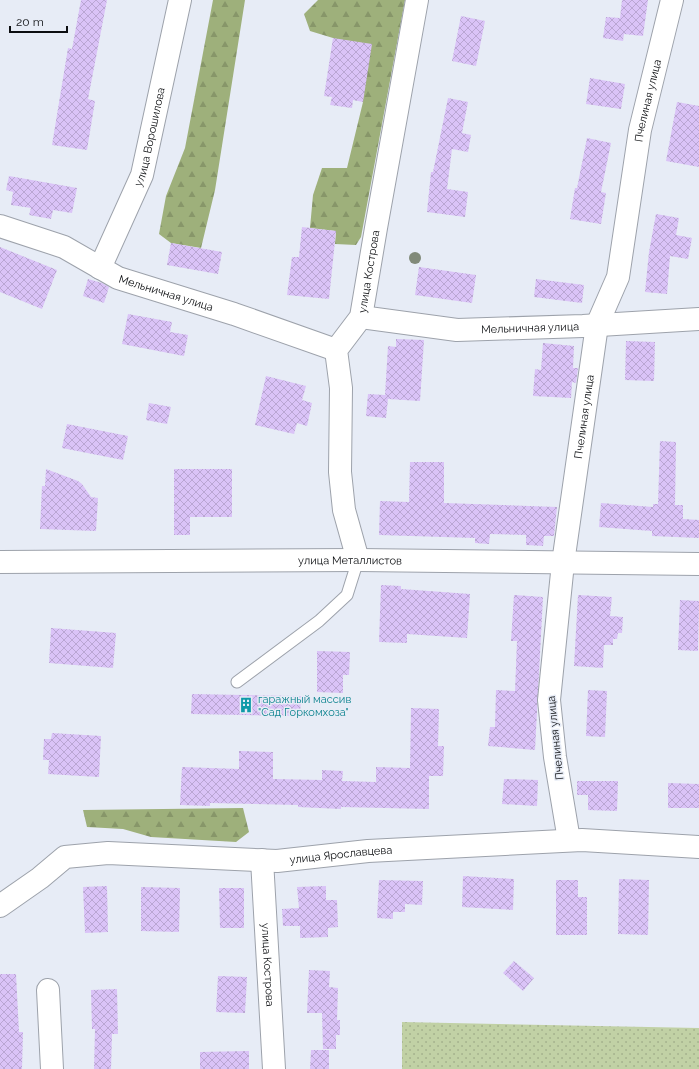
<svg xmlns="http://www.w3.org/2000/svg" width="699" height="1069" font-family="Raleway,sans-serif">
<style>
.grass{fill:url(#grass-dots)}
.forest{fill:url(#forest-firs)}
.building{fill:url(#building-cross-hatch)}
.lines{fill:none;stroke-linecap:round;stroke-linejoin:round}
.lane-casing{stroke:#9da2ab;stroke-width:13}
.street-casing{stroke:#9da2ab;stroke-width:24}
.secondary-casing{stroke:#9da2ab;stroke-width:24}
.lane{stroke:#fff;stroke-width:11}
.street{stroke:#fff;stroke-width:22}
.secondary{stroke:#fff;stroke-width:22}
.tree{fill:#818a79}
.labels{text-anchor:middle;stroke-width:3;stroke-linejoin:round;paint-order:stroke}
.street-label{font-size:11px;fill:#0c0e11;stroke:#e7ecf6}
.culture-label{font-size:11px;fill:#0d838f;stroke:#e7ecf6;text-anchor:start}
</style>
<defs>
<pattern id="grass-dots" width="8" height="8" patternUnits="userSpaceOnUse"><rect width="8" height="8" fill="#c1d1a5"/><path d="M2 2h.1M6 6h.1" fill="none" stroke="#a5b28d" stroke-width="1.8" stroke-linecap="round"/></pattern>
<pattern id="forest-firs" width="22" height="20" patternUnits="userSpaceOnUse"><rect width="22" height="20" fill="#9eb07b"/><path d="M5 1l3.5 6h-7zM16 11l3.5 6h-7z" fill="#879669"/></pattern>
<pattern id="building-cross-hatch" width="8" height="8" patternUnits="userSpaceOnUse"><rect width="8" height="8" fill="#dac3f7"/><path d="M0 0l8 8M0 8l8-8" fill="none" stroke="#baa6d3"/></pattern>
</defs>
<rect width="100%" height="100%" fill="#e7ecf6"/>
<polygon class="grass" points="402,1022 699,1028 699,1069 402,1069"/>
<g class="forest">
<polygon points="213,0 245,0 215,190 201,248 171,243 159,234 166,196 185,148"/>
<polygon points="318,0 405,0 361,237 356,245 335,244 336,231 310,228 313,195 322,168 347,168 363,102 333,38 310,31 304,14"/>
<polygon points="243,808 249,832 236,842 151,837 123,829 87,827 83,810"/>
</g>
<g class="building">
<polygon points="81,0 107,0 88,99 95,101 87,150 52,145 68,48 72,49"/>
<polygon points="622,0 648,0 643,36 624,34 623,41 603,38 606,17 620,18"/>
<polygon points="461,16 485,21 476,66 452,61"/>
<polygon points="333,38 372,44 363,102 353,100 352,108 330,105 332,97 324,96"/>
<polygon points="590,78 625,84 621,109 586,104"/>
<polygon points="448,98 468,102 462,133 471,135 468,152 452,149 447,189 468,192 465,217 427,212 431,172 433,172"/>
<polygon points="677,102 699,106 699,167 666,161"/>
<polygon points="587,138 611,143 601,192 606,193 601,224 570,219 575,188 577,188"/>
<polygon points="9,176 77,188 72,213 53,210 51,219 29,215 31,208 11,205 13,192 6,190"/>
<polygon points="656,214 679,218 676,235 692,238 688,259 670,256 667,294 645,292 649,252"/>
<polygon points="302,227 336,231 329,299 287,295 292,257 299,257"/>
<polygon points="171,243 222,252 218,274 167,265"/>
<polygon points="0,247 57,270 42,309 0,292"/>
<polygon points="419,267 476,275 472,303 415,295"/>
<polygon points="88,279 102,283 109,287 104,303 83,296"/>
<polygon points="536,279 584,285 582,303 534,297"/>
<polygon points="128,314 172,322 170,332 188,335 184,356 122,344"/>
<polygon points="396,339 424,340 420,401 388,399 386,418 366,416 368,394 385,395 388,346 396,347"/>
<polygon points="626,341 655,342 654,381 625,380"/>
<polygon points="543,343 574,346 573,368 578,368 576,383 572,382 571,398 533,396 535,369 541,370"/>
<polygon points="266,376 306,386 302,400 312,403 307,426 297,423 294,434 255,425"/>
<polygon points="149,403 171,407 167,424 146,420"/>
<polygon points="67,424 128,436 123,460 62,448"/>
<polygon points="660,441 676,442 675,505 683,505 683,519 699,520 699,538 652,536 652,531 599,527 601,503 653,507 653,504 658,504"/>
<polygon points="410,462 444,462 444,503 557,507 554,536 544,536 543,546 526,545 526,535 490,534 489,544 475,543 475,538 379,535 380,501 409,502"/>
<polygon points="46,469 78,481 82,484 91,497 98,498 96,531 40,529 42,486 45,486"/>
<polygon points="174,469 232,469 232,517 190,517 190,535 174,535"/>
<polygon points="381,585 401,586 401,589 470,594 467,638 407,634 407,643 379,642"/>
<polygon points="514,595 543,597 535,750 488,746 490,727 495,727 496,690 515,691 517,641 511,641"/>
<polygon points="578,595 612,597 610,616 623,617 622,633 618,633 617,639 613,639 613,645 604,645 603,668 574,666"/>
<polygon points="680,600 699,601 698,651 678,650"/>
<polygon points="51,628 116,633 113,668 49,663"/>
<polygon points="317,651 350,652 349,675 343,675 343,693 317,692"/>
<polygon points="588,690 607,691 605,737 586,736"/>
<polygon points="192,694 301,696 300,716 191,714"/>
<polygon points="411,708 439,709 438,746 444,746 443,776 429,776 429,809 341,807 341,809 298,807 298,805 210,803 210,806 180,805 182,767 239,769 239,751 273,752 273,779 322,780 322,770 343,771 342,781 376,782 376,767 410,768"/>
<polygon points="52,733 101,736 99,777 48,774 49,760 43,760 44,739 51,739"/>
<polygon points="504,779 538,780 537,806 502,804"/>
<polygon points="577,781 618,781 617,811 588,810 588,795 577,795"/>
<polygon points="668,783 699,784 699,808 668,808"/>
<polygon points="463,876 514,879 513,910 462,907"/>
<polygon points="619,879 649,880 648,935 618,934"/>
<polygon points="379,880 423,881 422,905 405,904 405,912 393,912 393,919 377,918"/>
<polygon points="556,880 578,880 578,897 587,897 587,935 556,935"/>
<polygon points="107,886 108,932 85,933 83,887"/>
<polygon points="326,886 326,900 337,900 338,927 328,928 328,937 300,938 300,926 283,926 282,909 299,908 297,887"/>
<polygon points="141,887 180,888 179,932 141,931"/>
<polygon points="219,888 244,888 244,928 220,928"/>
<polygon points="514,961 534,978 523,991 503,973"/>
<polygon points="309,970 330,971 329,987 338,988 337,1020 340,1020 340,1035 336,1035 336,1049 323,1049 322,1013 307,1013"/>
<polygon points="0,974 16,974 19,1032 23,1032 22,1069 0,1069"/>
<polygon points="218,976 247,977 245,1013 216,1012"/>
<polygon points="117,989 118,1034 112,1034 111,1069 94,1069 95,1029 92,1029 91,990"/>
<polygon points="311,1050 329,1050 329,1069 310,1069"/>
<polygon points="249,1051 249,1069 200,1069 200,1052"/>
</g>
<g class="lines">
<defs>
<polyline id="lane" points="237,682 319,621 347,595 358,560"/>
<g id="street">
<path id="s1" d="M0,226L64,247L118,278L234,314L336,350"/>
<path id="s2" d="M100,268L142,175L180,0"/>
<path id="s3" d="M361,317L457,330L583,326L699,319"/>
<path id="s4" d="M358,560L344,510L340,472L341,388L336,350L361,317L376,228L417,0"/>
<path id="s5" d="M569,840L555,757L549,700L563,563L597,325L618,277L640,130L672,0"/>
<path id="s6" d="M262,860L274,1069"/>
<path id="s7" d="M0,906L40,878L65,857L108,853L277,861L368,851L582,840L699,847"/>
<polyline points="48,990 52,1069"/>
</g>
<g id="secondary">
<path id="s8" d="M0,562L358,560L699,564"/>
</g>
</defs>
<use href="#lane" class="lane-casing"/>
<use href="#street" class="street-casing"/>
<use href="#secondary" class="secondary-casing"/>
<use href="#lane" class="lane"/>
<use href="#street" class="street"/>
<use href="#secondary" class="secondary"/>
</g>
<circle class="tree" cx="415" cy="258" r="6"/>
<defs>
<symbol id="building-bare" viewBox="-9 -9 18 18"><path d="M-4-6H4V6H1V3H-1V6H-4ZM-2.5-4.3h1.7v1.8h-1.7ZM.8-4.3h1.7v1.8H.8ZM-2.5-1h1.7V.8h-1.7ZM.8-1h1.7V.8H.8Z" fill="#0f9aa8" stroke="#e7ecf6" stroke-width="2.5" paint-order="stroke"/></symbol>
</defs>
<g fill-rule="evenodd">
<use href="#building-bare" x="235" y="694" width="22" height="22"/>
</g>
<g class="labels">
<g class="street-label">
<text dy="4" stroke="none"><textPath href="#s5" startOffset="751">Пчелиная улица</textPath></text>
<text dy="4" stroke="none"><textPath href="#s2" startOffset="141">улица Ворошилова</textPath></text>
<text dy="4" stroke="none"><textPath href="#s4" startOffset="300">улица Кострова</textPath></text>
<text dy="4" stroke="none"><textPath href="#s1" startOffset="180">Мельничная улица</textPath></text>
<text dy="4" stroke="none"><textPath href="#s3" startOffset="170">Мельничная улица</textPath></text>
<text dy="4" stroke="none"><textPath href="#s5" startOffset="427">Пчелиная улица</textPath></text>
<text dy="4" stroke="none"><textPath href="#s8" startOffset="350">улица Металлистов</textPath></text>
<text transform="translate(555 738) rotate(-96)" y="4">Пчелиная улица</text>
<text dy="4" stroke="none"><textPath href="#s7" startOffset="358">улица Ярославцева</textPath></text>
<text dy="4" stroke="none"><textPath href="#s6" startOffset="105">улица Кострова</textPath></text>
</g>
<g class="culture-label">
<text x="258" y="703">гаражный массив<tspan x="258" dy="13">"Сад Горкомхоза"</tspan></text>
</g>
</g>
<path d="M10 26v6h57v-6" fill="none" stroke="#0c0e11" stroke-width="2"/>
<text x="16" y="26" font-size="12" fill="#0c0e11" stroke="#e7ecf6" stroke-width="3" paint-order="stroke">20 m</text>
</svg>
